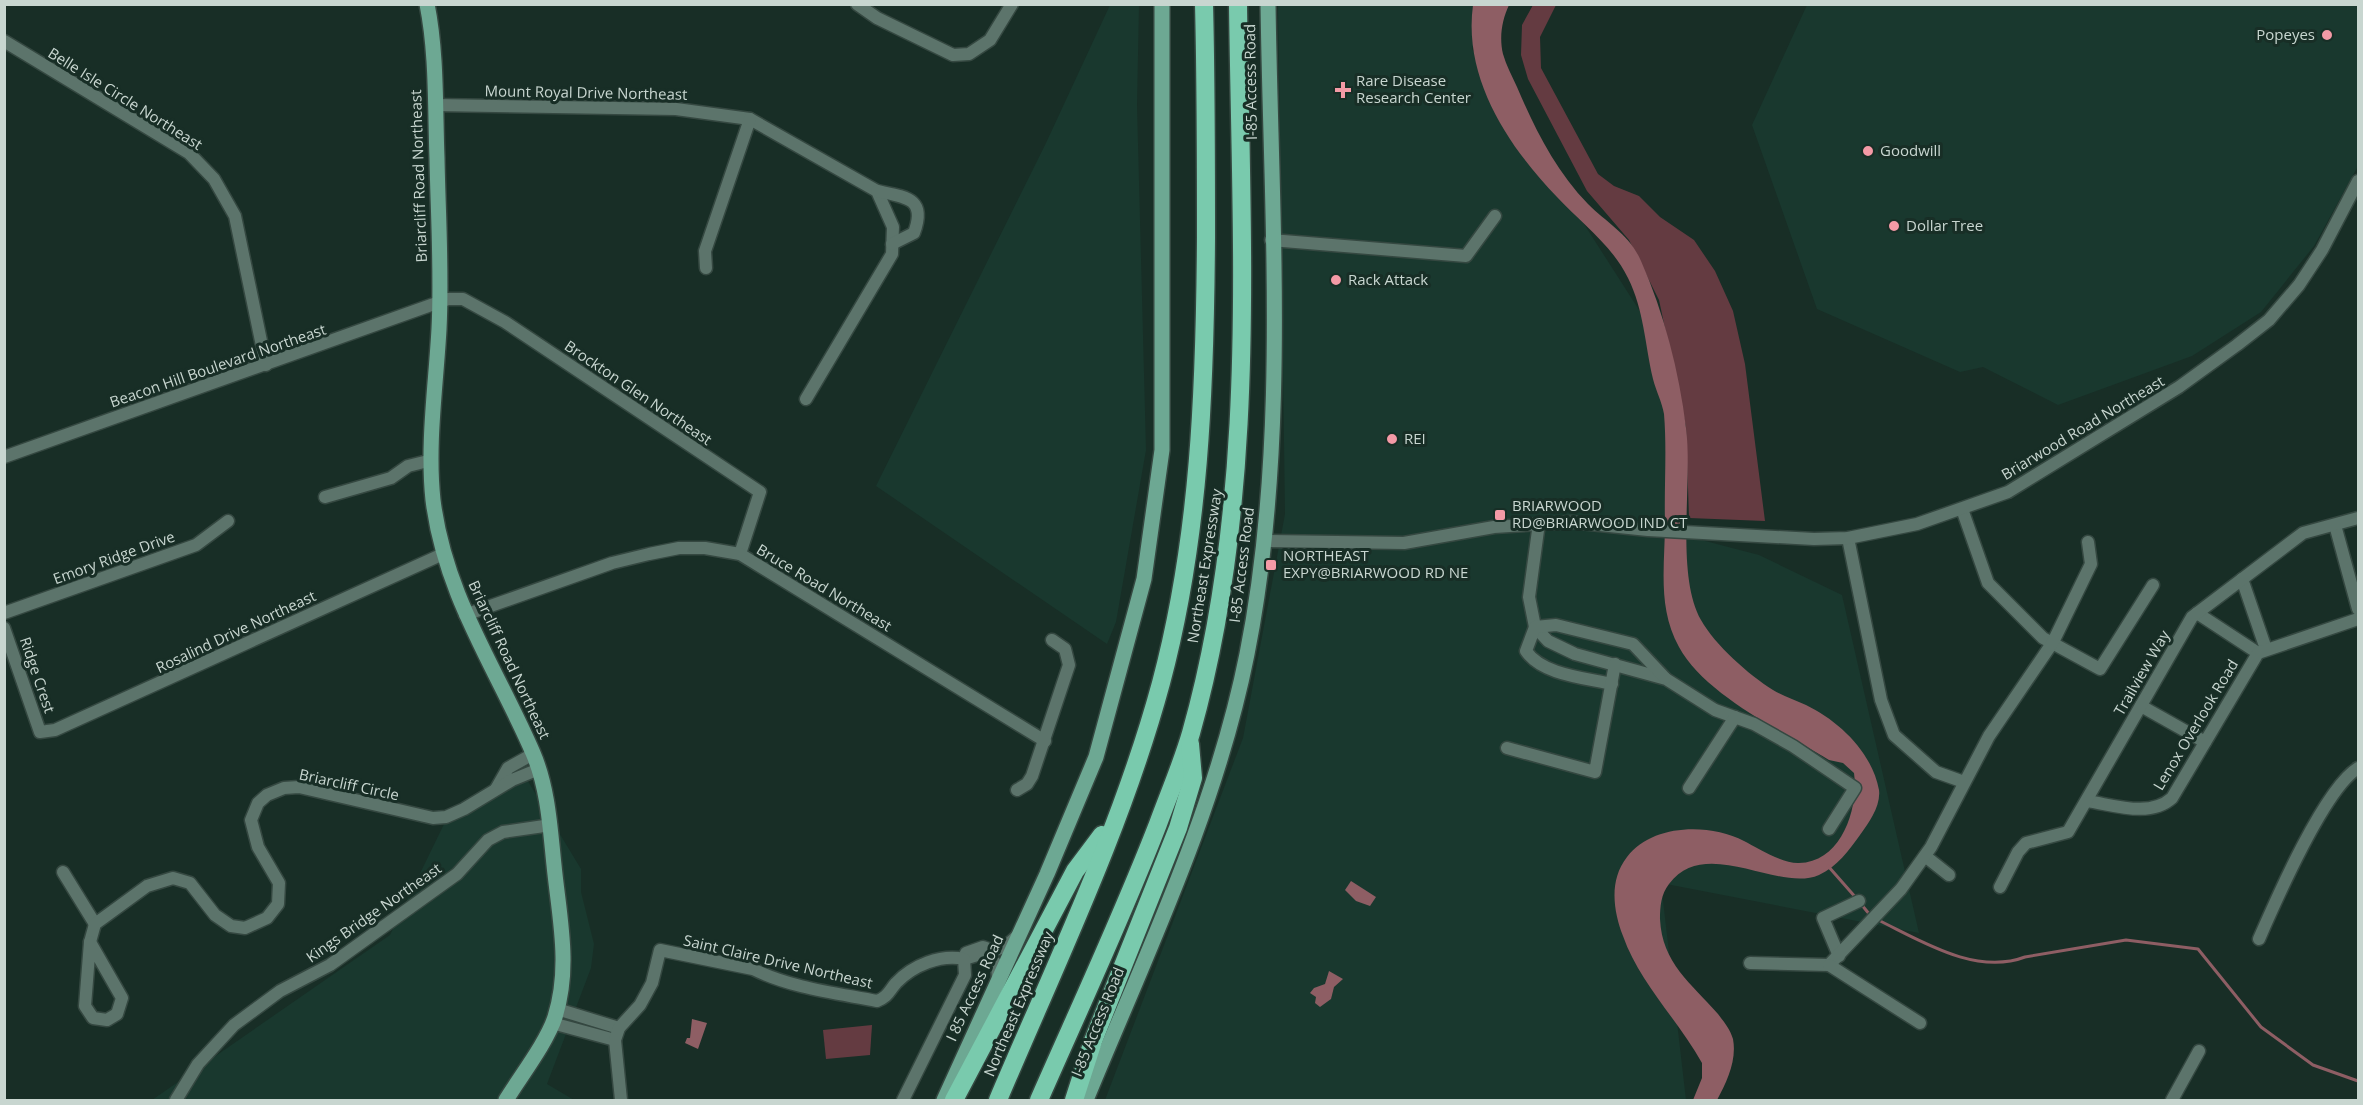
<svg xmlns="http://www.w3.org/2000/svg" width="2363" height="1105" font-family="'Open Sans',sans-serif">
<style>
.built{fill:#19382e}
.green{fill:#643b41}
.water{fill:#8e5e64}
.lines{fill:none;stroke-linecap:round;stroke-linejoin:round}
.stream{stroke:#8e5e64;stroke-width:3}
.minor-casing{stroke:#354841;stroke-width:15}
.major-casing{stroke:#354841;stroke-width:18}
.highway-casing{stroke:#354841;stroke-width:21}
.minor{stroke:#5c746b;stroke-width:12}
.major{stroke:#6da893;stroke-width:15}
.highway{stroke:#79caad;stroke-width:18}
.poi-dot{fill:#f49aa6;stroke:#182e26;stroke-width:2}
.labels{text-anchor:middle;stroke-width:6;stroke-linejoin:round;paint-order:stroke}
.poi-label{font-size:15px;fill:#c8d6d0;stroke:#182e26;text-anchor:start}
.street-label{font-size:15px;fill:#c8d6d0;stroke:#182e26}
</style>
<rect width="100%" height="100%" fill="#182e26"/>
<g class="built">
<polygon points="1110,5 1139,5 1137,105 1146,450 1116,622 1107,644 876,486 1046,143"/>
<polygon points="1278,5 1484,5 1472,49 1682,377 1663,530 1759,555 1842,595 1919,933 1661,883 1686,1100 1105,1100 1243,738 1285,514"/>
<polygon points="1807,5 2358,5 2358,166 2314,246 2261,312 2192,356 2058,405 1983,367 1960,372 1817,309 1752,125"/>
<polygon points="523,773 581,869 581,892 594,944 591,968 547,1084 574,1100 152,1100 390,935 447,818"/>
</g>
<g class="green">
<polygon points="1533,5 1556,5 1540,37 1541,68 1598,174 1614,186 1639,196 1660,217 1694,240 1715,271 1733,311 1745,364 1765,521 1689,518 1686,427 1659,300 1629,240 1587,191 1528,79 1521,55 1522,25"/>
<polygon points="872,1025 870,1055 826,1059 823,1030"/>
</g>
<g class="water">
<path d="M1473,5H1509C1502,20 1499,37 1503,54C1506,65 1512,76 1517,87C1535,129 1555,170 1588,204C1607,223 1630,235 1641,261C1664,313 1679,371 1686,428C1693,482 1675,574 1701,620C1715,645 1749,675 1773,690C1783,696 1795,700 1806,705C1839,721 1872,752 1879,790C1881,806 1869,823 1860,835C1849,850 1837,867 1819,875C1778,893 1706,835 1669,884C1661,894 1660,907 1660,919C1662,963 1691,983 1718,1014C1724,1022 1730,1029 1733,1039C1737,1060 1727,1082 1717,1100H1693L1702,1078V1063C1678,1020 1639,982 1623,936C1613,910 1609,880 1627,857C1652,824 1709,823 1744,841C1757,848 1784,864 1799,863C1842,862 1859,807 1854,773L1843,763L1829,760C1782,731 1705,695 1679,647C1657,607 1665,565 1665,522C1664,487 1667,449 1664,414C1662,402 1656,391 1653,379C1645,345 1644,310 1628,278C1612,245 1581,223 1557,197C1508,146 1463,78 1473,5Z"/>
<polygon points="1351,881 1376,897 1370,906 1356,901 1345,890"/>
<polygon points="1329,971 1343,979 1334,987 1331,999 1320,1007 1315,1003 1316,997 1310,993 1314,988 1325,984"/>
<polygon points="692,1019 707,1023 698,1049 685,1043 687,1038 690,1038"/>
</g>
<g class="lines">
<g class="stream">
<polyline points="1828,866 1857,899"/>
<polyline points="1861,904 1870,915"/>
<path d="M1876,919C1920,940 1975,976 2025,957L2126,940L2198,949L2261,1027L2313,1065L2358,1081"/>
</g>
<defs>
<g id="minor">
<polyline points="857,4 877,18 953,55 969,54 990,40 1012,4"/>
<polyline points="4,41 189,153 214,179 235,216 266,365"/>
<polyline points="435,105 676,109 750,119 877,191 893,227 892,254 806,399"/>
<path d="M877,191C906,197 927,198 914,233L892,244"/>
<polyline points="1271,240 1466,256 1495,216"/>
<polyline points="706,268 705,251 750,119"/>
<polyline points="4,457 448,299 463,299 505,322 760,492 740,554"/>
<polyline points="325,497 391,478 408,466 432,460"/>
<polyline points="1962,509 1988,583 2043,638 2100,669 2153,585"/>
<polyline points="1539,523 1529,597 1535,627 1548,641 1575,654 1666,679 1715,710 1754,724 1793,746 1855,788 1829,829"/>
<polyline points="2335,525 2358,609"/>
<polyline points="1848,538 1881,700 1894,735 1936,772 1964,782"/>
<polyline points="1265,541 1404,543 1494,527 1571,522 1648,530 1814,539 1848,538 1917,524 2008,492 2179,387 2237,345 2269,320 2299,285 2322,250 2358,181"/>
<polyline points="2242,579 2266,649"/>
<polyline points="4,613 196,545 228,521"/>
<polyline points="2197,613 2258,653"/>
<polyline points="465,615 612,563 649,554 679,548 705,548 740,554 1045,741"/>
<polyline points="4,628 40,732 55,730 443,554"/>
<path d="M1612,684C1586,678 1542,675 1526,651L1535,627L1556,625L1633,644L1665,678"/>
<polyline points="2141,706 2205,742"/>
<polyline points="1507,748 1595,772 1615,664"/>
<polyline points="1689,788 1735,717"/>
<polyline points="496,789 508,768 533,754"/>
<polyline points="1017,790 1027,784 1032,776 1069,665 1065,649 1052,640"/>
<path d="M2087,801C2114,805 2150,818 2172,798L2258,653L2358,619"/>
<polyline points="1925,856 1949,875"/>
<polyline points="63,872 95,924"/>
<polyline points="2000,887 2018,852 2026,843 2068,832 2192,617 2303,533 2358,518"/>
<path d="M2259,939C2276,900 2324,789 2358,768"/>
<polyline points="90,942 95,924 147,886 173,878 190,883 215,915 231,926 245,928 267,918 278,904 279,883 258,847 251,820 258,803 267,795 284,788 299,787 433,818 446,817 464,809 512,780 539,769"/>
<polygon points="90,942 122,998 117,1014 107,1020 93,1018 85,1006"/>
<polyline points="1839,956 1823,918 1859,901"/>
<polyline points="1750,963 1829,965 1901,889 1931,847 1989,736 2053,642 2091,564 2088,542"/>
<polyline points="1829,965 1920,1023"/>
<path d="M998,980L997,964L981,954L964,959L966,953L983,947C998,954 1007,946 1017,936"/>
<polyline points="557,1009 619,1028"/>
<polyline points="552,1023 615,1040"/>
<polyline points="176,1100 198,1064 234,1025 280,991 330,965 457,874 488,840 503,832 551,825"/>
<path d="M621,1100L615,1040L619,1028L640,1005L652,983L660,950L753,969C791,988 836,993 877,1001C888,997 889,991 896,983C913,965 941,954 964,959L965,975L903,1100"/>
<polyline points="2172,1100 2199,1051"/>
</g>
<g id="major">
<path d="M427,4C437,54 435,108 437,158C438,215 442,272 439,329C436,385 427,444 433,500C445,596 496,667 533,753C548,788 550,827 554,865C559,916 571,966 555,1017C547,1042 520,1077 506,1100"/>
<polyline points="944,1100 1047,874 1096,757 1144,579 1162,450 1162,4"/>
<path d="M1086,1100C1146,954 1216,810 1247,654C1289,444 1271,218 1268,4"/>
</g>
<g id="highway">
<polyline points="954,1100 1075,871 1102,835"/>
<path d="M998,1100C1056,963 1122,827 1161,683C1200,537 1205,388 1206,237C1206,160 1206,82 1204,4"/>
<path d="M1039,1100C1079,1009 1122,917 1158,824C1169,794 1182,764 1191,733C1258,496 1241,248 1238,4"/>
<polyline points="1074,1100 1093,1041 1178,828 1193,778 1190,744"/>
</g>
</defs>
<use href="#minor" class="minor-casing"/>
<use href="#major" class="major-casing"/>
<use href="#highway" class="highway-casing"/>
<use href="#minor" class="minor"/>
<use href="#major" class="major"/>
<use href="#highway" class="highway"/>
</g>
<g class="poi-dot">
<circle cx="2327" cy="35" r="6"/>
<path d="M1340 81h6v6h6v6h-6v6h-6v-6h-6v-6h6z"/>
<circle cx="1868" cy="151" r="6"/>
<circle cx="1894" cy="226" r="6"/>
<circle cx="1336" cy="280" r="6"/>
<circle cx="1392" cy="439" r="6"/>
<rect x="1494" y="509" width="12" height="12" rx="3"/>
<rect x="1265" y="559" width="12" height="12" rx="3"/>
</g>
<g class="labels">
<g class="poi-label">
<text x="2315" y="40" text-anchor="end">Popeyes</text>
<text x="1356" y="86">Rare Disease<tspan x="1356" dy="17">Research Center</tspan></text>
<text x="1880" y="156">Goodwill</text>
<text x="1906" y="231">Dollar Tree</text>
<text x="1348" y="285">Rack Attack</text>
<text x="1404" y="444">REI</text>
<text x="1512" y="511">BRIARWOOD<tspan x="1512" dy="17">RD@BRIARWOOD IND CT</tspan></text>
<text x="1283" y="561">NORTHEAST<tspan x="1283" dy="17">EXPY@BRIARWOOD RD NE</tspan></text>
</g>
<g class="street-label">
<text transform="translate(1251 82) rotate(-91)" y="5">I-85 Access Road</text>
<text transform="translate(586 93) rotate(1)" y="5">Mount Royal Drive Northeast</text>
<text transform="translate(125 99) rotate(32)" y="5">Belle Isle Circle Northeast</text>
<text transform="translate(419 176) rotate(-92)" y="5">Briarcliff Road Northeast</text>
<text transform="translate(218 366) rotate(-19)" y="5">Beacon Hill Boulevard Northeast</text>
<text transform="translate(638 393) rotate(34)" y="5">Brockton Glen Northeast</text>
<text transform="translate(2083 428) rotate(-31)" y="5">Briarwood Road Northeast</text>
<text transform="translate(114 558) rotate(-20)" y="5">Emory Ridge Drive</text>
<text transform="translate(1242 565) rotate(-83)" y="5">I-85 Access Road</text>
<text transform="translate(1205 566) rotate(-81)" y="5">Northeast Expressway</text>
<text transform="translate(824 588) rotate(31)" y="5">Bruce Road Northeast</text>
<text transform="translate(236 632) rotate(-25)" y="5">Rosalind Drive Northeast</text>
<text transform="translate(509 660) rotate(65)" y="5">Briarcliff Road Northeast</text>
<text transform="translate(2142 673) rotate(-60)" y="5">Trailview Way</text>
<text transform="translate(37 675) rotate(71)" y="5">Ridge Crest</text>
<text transform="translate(2196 725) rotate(-59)" y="5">Lenox Overlook Road</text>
<text transform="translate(349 785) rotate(12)" y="5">Briarcliff Circle</text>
<text transform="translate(374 913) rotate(-35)" y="5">Kings Bridge Northeast</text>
<text transform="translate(778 962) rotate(13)" y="5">Saint Claire Drive Northeast</text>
<text transform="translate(975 988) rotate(-65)" y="5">I 85 Access Road</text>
<text transform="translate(1019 1004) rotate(-67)" y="5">Northeast Expressway</text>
<text transform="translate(1098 1022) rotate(-68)" y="5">I-85 Access Road</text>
</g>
</g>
<rect width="2363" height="1105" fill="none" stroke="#c8d6d0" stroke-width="12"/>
</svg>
